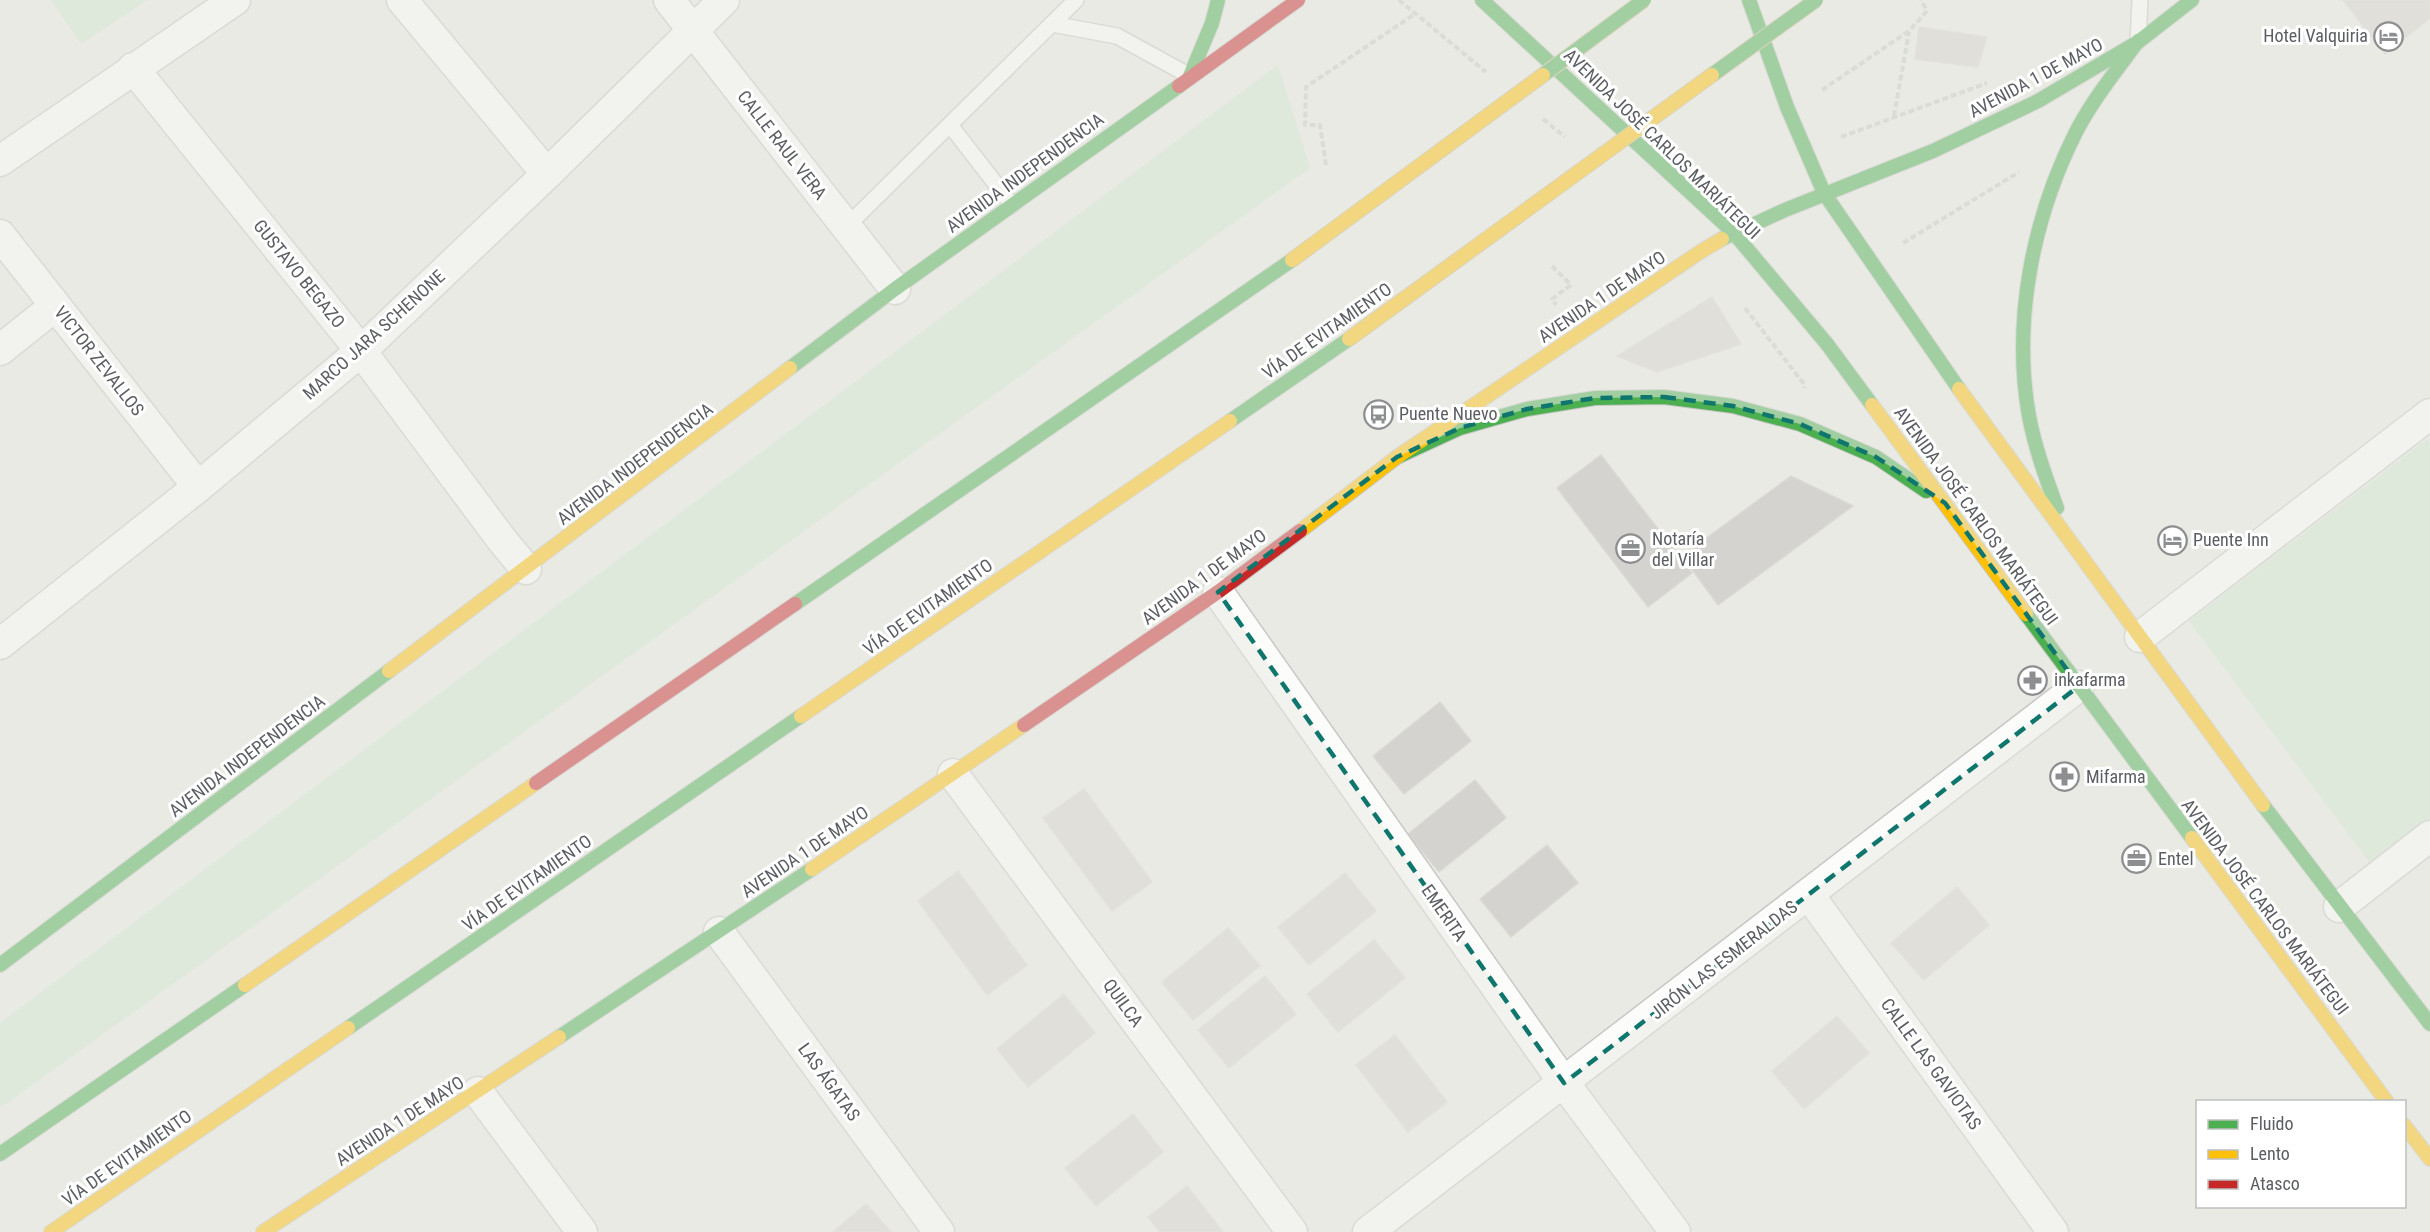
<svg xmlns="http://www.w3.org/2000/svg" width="2430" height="1232" font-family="'Roboto Condensed',sans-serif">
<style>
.green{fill:#d1e7d1}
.building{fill:#d4d3cf;stroke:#dad9d4;stroke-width:1.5}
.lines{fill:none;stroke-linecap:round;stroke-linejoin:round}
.lane-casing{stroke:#c7c8c6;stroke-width:18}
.street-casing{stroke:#c7c8c6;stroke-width:33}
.fast-casing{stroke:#c5c6c5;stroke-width:16}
.slow-casing{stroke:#c5c6c5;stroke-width:16}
.jam-casing{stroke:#c5c6c5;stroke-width:16}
.path{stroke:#c7ccca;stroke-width:4;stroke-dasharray:6 3;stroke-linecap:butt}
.lane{stroke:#fcfcfb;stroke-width:15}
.street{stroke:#fcfcfb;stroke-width:30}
.fast{stroke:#4caf50;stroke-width:14}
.slow{stroke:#ffc107;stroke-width:14}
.jam{stroke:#c62828;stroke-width:14}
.fast-bridge-casing{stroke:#c2b991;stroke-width:16;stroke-linecap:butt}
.slow-bridge-casing{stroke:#c2b991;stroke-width:16;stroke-linecap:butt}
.fast-bridge{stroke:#4caf50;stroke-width:14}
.slow-bridge{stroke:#ffc107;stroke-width:14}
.marked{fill:none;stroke:#0f766e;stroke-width:4.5;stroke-dasharray:12 8;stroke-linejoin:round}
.labels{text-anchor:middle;stroke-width:6;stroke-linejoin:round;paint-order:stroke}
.poi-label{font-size:18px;fill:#5a5d62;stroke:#fff;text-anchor:start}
.street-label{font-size:18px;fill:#5a5d62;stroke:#fff}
</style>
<rect width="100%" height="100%" fill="#eaeae4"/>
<g class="green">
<polygon points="51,0 147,0 81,44"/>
<polygon points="1278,65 1310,168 0,1108 0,1023"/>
<polygon points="2427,439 2430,443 2430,818 2370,863 2189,621"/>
</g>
<g class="building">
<polygon points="2343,0 2430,0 2430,18 2385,54"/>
<polygon points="1919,27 1987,37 1978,67 1915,59"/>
<polygon points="1712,297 1741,344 1657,372 1617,356"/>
<polygon points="1601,455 1692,573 1648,607 1557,488"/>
<polygon points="1791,476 1853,506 1718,605 1682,556"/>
<polygon points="1440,702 1471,741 1404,794 1373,756"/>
<polygon points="1475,780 1506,818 1439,872 1408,834"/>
<polygon points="1084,789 1152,882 1112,911 1043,818"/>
<polygon points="1547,845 1578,883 1511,937 1480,899"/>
<polygon points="958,871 1027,965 987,995 918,901"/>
<polygon points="1345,873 1376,911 1309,965 1278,927"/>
<polygon points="1957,887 1989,925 1924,980 1891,943"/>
<polygon points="1228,928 1260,966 1193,1020 1162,982"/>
<polygon points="1374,940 1405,978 1338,1032 1307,994"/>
<polygon points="1265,976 1296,1014 1229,1068 1198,1030"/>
<polygon points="1064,994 1095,1033 1028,1087 997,1049"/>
<polygon points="1837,1016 1869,1053 1804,1109 1772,1071"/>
<polygon points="1395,1035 1447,1102 1408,1132 1356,1065"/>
<polygon points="1133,1114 1163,1152 1096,1206 1065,1168"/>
<polygon points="1187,1186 1223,1232 1160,1232 1148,1217"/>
<polygon points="866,1204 891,1232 833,1232"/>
</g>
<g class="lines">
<defs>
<g id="lane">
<polyline points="1052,24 1117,36 1190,76"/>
<polyline points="2138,41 2140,0"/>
<polyline points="950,125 1012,205"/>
<polyline points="846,227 1076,0"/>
</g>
<g id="street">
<polyline points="402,0 547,174"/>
<polyline points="669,0 895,289"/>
<polyline points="133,68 361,351 502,540 526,569"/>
<polyline points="0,161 235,0"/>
<polyline points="0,235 198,487"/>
<polyline points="0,350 55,306"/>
<polyline points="1218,592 1564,1083 1675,1232"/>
<polyline points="2140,637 2430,414"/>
<polyline points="0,644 198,487 361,351 547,174 724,0"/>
<polyline points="953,774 1292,1232"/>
<polyline points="1809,895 2053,1232"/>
<polyline points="2339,907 2430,836"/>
<polyline points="719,932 939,1232"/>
<polyline points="478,1092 582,1232"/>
<polyline points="1368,1232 2079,686"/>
</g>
<g id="fast">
<polyline points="1482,0 1733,232 1827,344 1872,405"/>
<polyline points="1749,0 1787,107 1824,193 1959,389"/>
<polyline points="1190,76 1212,23 1218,0"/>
<polyline points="1722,239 1785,210 1933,151 2038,101 2138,42 2192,0"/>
<polyline points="790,368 895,289 1179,86"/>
<polyline points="1230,421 1349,339"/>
<polyline points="1397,457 1460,428 1527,409 1595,398 1664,397 1733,406 1800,424 1876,457 1926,491"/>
<path d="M2057,508C2046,478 2035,448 2029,416C2012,321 2033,217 2076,132C2093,99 2117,70 2138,41"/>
<polyline points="795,604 1292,260"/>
<polyline points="2026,614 2192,838"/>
<polyline points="2263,805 2430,1024"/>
<polyline points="0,965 389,671"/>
<polyline points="348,1028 801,716"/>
<polyline points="559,1037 812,869"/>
<polyline points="0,1154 245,985"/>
</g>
<g id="slow">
<polyline points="1959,389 2263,805"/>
<polyline points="1872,405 2026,614"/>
<polyline points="1300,531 1397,457 1700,252 1722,239"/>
<polyline points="389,671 790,368"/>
<polyline points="801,716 1230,421"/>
<polyline points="2192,838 2387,1102"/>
<polyline points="812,869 1024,725"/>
<polyline points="245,985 536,783"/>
<polyline points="2404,1125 2430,1159"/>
<polyline points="51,1232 348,1028"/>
<polyline points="263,1232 559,1037"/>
</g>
<g id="jam">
<polyline points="1179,86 1298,0"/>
<polyline points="1024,725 1218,592 1300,531"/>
<polyline points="536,783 795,604"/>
</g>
</defs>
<use href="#lane" class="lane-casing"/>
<use href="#street" class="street-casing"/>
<use href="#fast" class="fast-casing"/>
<use href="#slow" class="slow-casing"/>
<use href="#jam" class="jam-casing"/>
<g class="path">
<polyline points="1399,0 1486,72"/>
<polyline points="1822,90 1909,31 1927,11 1921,0"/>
<polyline points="1894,116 1909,32"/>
<polyline points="1543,119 1565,137"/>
<polyline points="1841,137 1987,83"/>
<polyline points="1326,165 1320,125 1305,125 1306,87 1415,14"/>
<polyline points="1903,243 2019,172"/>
<polyline points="1552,266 1571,285 1552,299 1556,305"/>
<polyline points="1745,308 1804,384 1804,388"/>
</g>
<use href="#lane" class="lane"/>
<use href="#street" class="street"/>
<use href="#fast" class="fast"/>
<use href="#slow" class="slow"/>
<use href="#jam" class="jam"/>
<defs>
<g id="fast-bridge">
<polyline points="1543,75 1644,0"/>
<polyline points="1712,75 1816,0"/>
</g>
<g id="slow-bridge">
<polyline points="1292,260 1543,75"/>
<polyline points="1349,339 1712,75"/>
</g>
</defs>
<use href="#fast-bridge" class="fast-bridge-casing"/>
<use href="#slow-bridge" class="slow-bridge-casing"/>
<use href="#fast-bridge" class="fast-bridge"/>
<use href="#slow-bridge" class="slow-bridge"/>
</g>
<path d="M0 0H2430V1232H0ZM1664,397L1733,406L1800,424L1876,457L1945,503L2079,686L1564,1083L1218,592L1397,457L1460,428L1527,409L1595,398Z" fill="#eaeae4" fill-opacity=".55" fill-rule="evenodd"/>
<path class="marked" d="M1664,397L1733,406L1800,424L1876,457L1945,503L2079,686L1564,1083L1218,592L1397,457L1460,428L1527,409L1595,398Z"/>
<defs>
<symbol id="hotel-ring" viewBox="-11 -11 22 22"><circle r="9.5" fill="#fff" stroke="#8c8e90" stroke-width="1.5"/><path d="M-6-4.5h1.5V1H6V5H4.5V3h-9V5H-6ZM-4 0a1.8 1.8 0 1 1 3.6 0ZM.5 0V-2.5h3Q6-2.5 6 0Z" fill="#8c8e90"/></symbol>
<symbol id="bus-ring" viewBox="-11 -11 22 22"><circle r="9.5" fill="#fff" stroke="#8c8e90" stroke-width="1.5"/><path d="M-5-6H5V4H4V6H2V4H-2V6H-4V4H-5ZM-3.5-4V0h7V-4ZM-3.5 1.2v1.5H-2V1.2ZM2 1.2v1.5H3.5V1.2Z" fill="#8c8e90"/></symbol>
<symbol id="office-ring" viewBox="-11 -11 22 22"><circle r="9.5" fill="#fff" stroke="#8c8e90" stroke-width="1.5"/><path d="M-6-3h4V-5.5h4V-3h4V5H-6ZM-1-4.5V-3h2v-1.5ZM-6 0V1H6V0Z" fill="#8c8e90"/></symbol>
<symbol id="pharmacy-ring" viewBox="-11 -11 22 22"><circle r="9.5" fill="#fff" stroke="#8c8e90" stroke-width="1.5"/><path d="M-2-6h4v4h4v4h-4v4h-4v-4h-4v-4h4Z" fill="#8c8e90"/></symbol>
</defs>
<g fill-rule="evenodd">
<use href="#hotel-ring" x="2372" y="20" width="33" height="33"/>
<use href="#bus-ring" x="1362" y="398" width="33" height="33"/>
<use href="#hotel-ring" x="2156" y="524" width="33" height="33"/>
<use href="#office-ring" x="1614" y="532" width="33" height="33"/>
<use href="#pharmacy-ring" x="2016" y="664" width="33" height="33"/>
<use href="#pharmacy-ring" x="2048" y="760" width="33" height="33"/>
<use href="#office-ring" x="2120" y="842" width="33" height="33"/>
</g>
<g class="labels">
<g class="poi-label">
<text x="2368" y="42" text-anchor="end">Hotel Valquiria</text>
<text x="1399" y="420">Puente Nuevo</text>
<text x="1652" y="545">Notaría<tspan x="1652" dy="21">del Villar</tspan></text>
<text x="2193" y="546">Puente Inn</text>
<text x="2054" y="686">inkafarma</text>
<text x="2086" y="783">Mifarma</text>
<text x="2158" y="865">Entel</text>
</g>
<g class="street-label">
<text transform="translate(2036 78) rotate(-28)" y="6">AVENIDA 1 DE MAYO</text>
<text transform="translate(1662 144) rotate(44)" y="6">AVENIDA JOSÉ CARLOS MARIÁTEGUI</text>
<text transform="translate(782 145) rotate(52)" y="6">CALLE RAUL VERA</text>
<text transform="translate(1025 173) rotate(-36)" y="6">AVENIDA INDEPENDENCIA</text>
<text transform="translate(299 274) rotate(51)" y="6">GUSTAVO BEGAZO</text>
<text transform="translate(1602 297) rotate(-34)" y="6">AVENIDA 1 DE MAYO</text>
<text transform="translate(1327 331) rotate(-35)" y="6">VÍA DE EVITAMIENTO</text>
<text transform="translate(374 335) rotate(-42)" y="6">MARCO JARA SCHENONE</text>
<text transform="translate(99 361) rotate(52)" y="6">VICTOR ZEVALLOS</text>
<text transform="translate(635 464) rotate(-37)" y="6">AVENIDA INDEPENDENCIA</text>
<text transform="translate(1976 516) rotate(54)" y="6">AVENIDA JOSÉ CARLOS MARIÁTEGUI</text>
<text transform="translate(1204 577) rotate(-36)" y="6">AVENIDA 1 DE MAYO</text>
<text transform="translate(928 607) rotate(-35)" y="6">VÍA DE EVITAMIENTO</text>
<text transform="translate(247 756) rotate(-37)" y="6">AVENIDA INDEPENDENCIA</text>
<text transform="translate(805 852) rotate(-34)" y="6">AVENIDA 1 DE MAYO</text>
<text transform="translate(527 883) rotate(-35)" y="6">VÍA DE EVITAMIENTO</text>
<text transform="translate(2265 907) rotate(53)" y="6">AVENIDA JOSÉ CARLOS MARIÁTEGUI</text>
<text transform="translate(1444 913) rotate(55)" y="6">EMERITA</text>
<text transform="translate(1724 960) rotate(-38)" y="6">JIRÓN LAS ESMERALDAS</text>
<text transform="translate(1123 1003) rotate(54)" y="6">QUILCA</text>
<text transform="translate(1931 1064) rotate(54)" y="6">CALLE LAS GAVIOTAS</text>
<text transform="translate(829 1082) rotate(54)" y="6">LAS ÁGATAS</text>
<text transform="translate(400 1121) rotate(-33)" y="6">AVENIDA 1 DE MAYO</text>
<text transform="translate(127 1158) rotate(-35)" y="6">VÍA DE EVITAMIENTO</text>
</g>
</g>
<rect x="2196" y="1100" width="210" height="108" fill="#ffffff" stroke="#bdbec0" stroke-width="1.5"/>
<rect x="2208" y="1120" width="30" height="9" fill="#4caf50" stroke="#bdbec0" stroke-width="1.5"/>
<text x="2250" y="1130" font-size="18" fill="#5a5d62">Fluido</text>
<rect x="2208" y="1150" width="30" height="9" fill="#ffc107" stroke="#bdbec0" stroke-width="1.5"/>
<text x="2250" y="1160" font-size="18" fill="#5a5d62">Lento</text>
<rect x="2208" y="1180" width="30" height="9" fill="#c62828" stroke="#bdbec0" stroke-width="1.5"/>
<text x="2250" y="1190" font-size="18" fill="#5a5d62">Atasco</text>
</svg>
